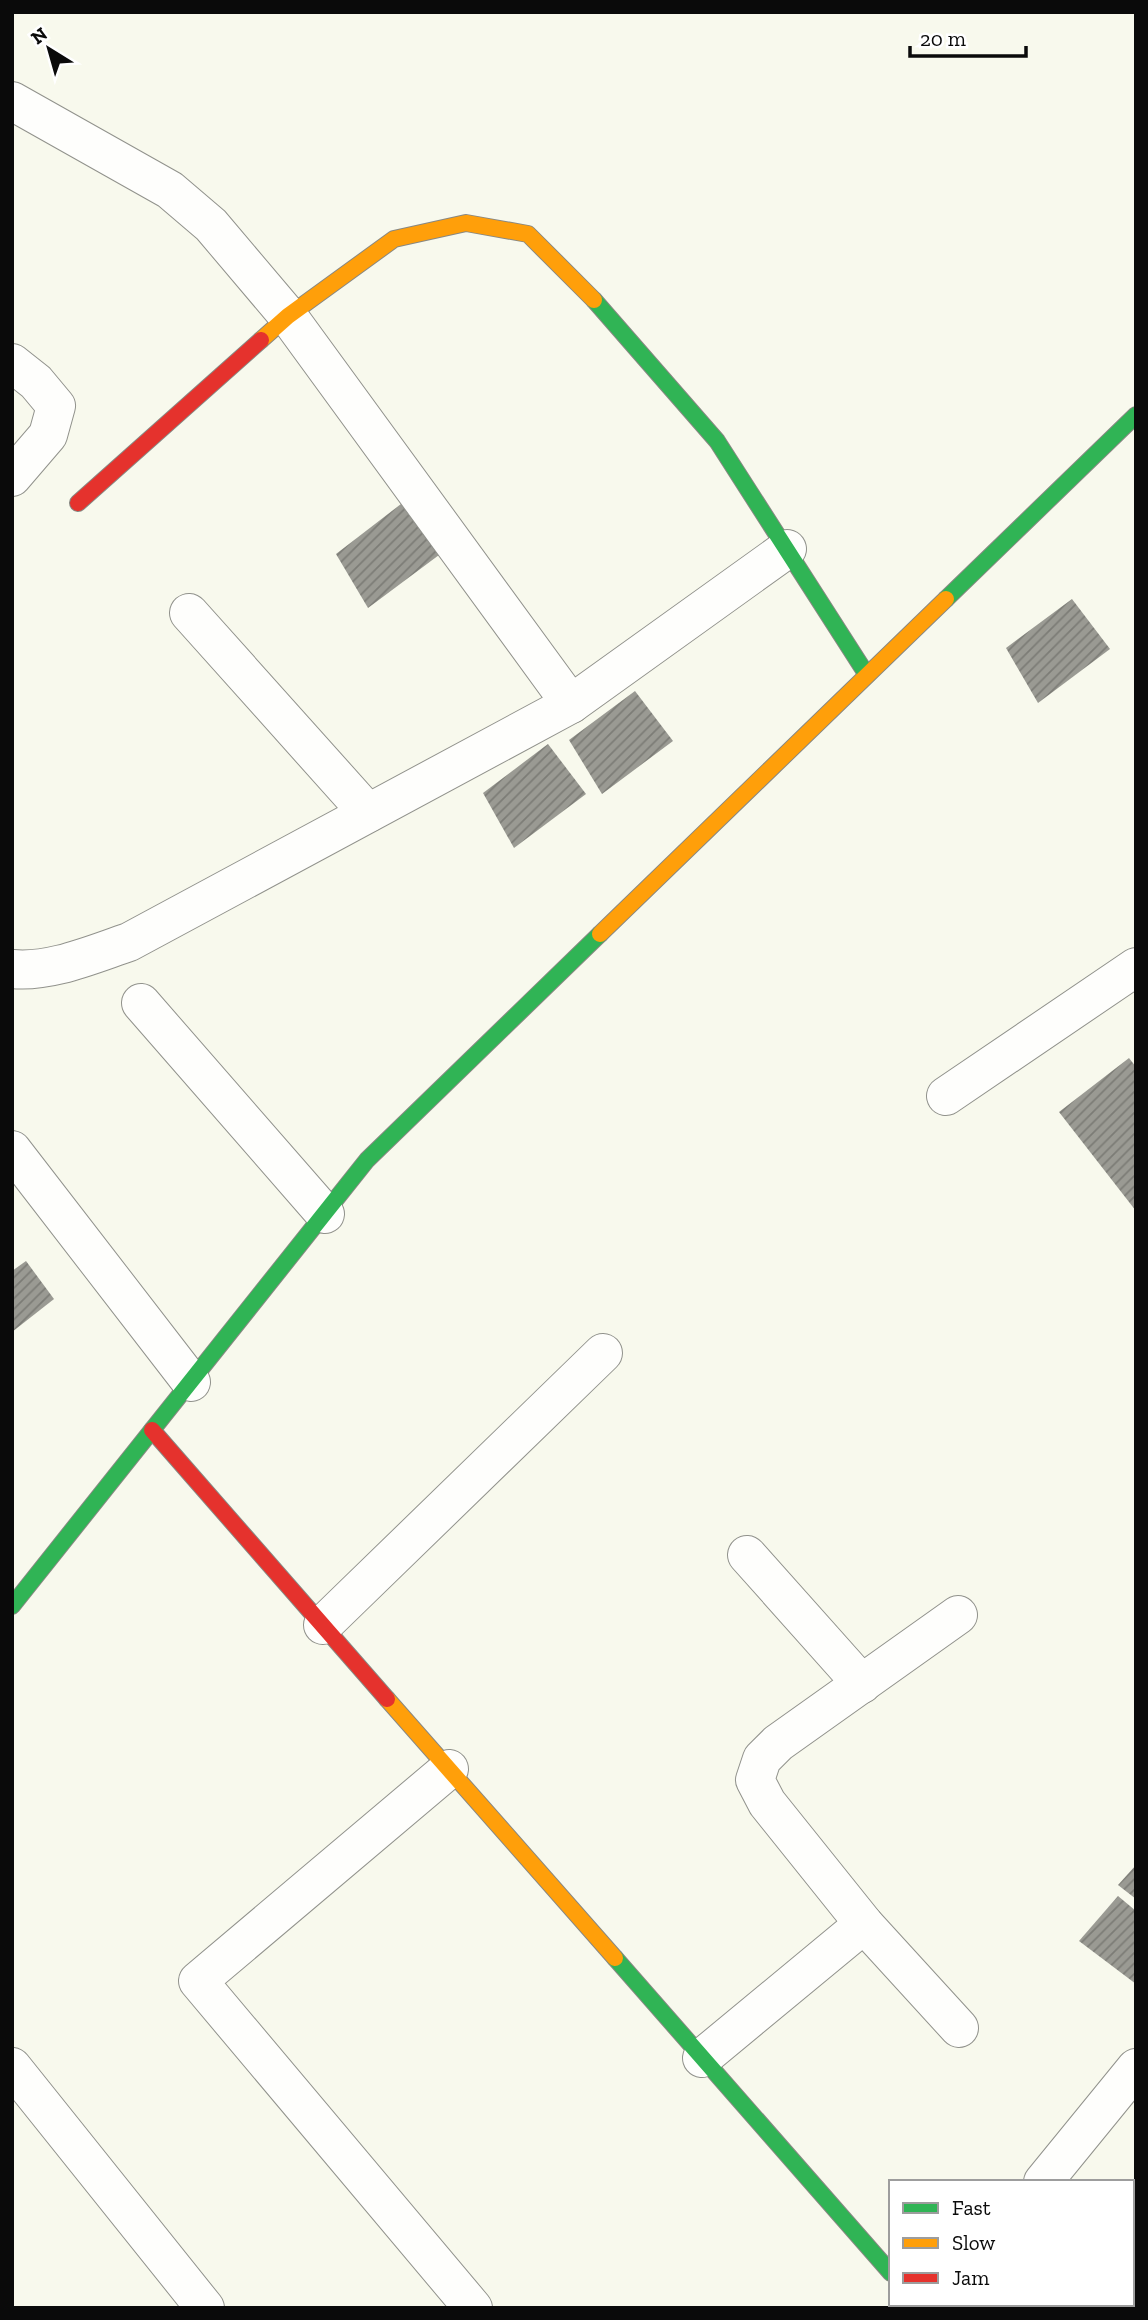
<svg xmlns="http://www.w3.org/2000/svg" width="1148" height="2320" font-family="'Zilla Slab',serif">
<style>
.building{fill:url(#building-hatch)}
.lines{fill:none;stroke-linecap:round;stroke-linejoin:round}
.street-casing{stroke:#91928c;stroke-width:40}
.fast-casing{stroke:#888883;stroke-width:18}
.slow-casing{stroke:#888883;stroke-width:18}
.jam-casing{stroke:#888883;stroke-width:18}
.street{stroke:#fefefc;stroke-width:38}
.fast{stroke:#30b455;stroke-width:16}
.slow{stroke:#ff9f0a;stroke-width:16}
.jam{stroke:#e5322d;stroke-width:16}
</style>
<defs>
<pattern id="building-hatch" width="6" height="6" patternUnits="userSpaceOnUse" patternTransform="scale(1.75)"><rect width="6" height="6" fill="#9a9a93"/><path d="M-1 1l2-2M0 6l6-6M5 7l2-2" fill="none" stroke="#7c7c76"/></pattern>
</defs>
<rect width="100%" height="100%" fill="#f8f9ed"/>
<g class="building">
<polygon points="401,504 439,555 368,608 336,554"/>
<polygon points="1072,599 1110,649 1038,703 1006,648"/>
<polygon points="635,691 673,741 602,794 569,740"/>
<polygon points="548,744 586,794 514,848 483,793"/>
<polygon points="1129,1058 1136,1067 1136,1211 1059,1112"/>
<polygon points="26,1261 54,1299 12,1332 12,1271"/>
<polygon points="1136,1865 1136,1899 1118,1885"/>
<polygon points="1118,1896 1136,1911 1136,1984 1079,1941"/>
</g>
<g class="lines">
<defs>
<g id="street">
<polyline points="12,101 170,190 211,225 288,316 571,704"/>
<polyline points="12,363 36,382 56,406 48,435 12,477"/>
<polyline points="189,613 368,813"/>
<path d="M12,969C50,973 93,954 129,942L571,704L787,549"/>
<polyline points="141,1003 325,1214"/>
<polyline points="946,1096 1136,967"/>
<polyline points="12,1150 191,1382"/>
<polyline points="747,1555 862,1684"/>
<polyline points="958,1615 778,1743 762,1759 755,1780 767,1803 864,1924 959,2028"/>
<polyline points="323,1625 603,1353"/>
<polyline points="449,1769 198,1981 473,2308"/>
<polyline points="702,2058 864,1924"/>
<polyline points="12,2067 205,2308"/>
<polyline points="1043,2182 1136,2068"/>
<polyline points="925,2308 929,2304"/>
</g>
<g id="fast">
<polyline points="594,300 717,441 867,675"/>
<polyline points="946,599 1136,415"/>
<polyline points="12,1606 367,1160 600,934"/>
<polyline points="615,1958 891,2273"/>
</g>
<g id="slow">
<polyline points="261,340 288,316 394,239 466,223 528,234 594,300"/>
<polyline points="600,934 946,599"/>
<polyline points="387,1699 615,1958"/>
</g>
<g id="jam">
<polyline points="78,503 261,340"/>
<polyline points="152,1430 387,1699"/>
</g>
</defs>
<use href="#street" class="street-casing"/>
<use href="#fast" class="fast-casing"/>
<use href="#slow" class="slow-casing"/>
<use href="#jam" class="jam-casing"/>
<use href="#street" class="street"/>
<use href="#fast" class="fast"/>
<use href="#slow" class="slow"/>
<use href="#jam" class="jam"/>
</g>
<rect width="1148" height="2320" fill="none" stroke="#0a0a0a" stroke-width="28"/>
<rect x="889" y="2180" width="245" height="126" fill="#ffffff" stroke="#9d9d9d" stroke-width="2"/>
<rect x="903" y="2203" width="35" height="10" fill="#30b455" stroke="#9d9d9d" stroke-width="2"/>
<text x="952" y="2215" font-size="21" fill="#0a0a0a">Fast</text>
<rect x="903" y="2238" width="35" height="10" fill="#ff9f0a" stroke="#9d9d9d" stroke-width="2"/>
<text x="952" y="2250" font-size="21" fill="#0a0a0a">Slow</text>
<rect x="903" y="2273" width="35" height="10" fill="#e5322d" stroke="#9d9d9d" stroke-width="2"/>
<text x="952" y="2285" font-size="21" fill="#0a0a0a">Jam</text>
<g transform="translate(49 49) rotate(323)" stroke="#ffffff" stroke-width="5" paint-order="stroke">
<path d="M0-5L12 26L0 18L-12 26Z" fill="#0a0a0a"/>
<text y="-10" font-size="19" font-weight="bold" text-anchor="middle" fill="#0a0a0a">N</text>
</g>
<path d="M910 46v10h116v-10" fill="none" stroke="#0a0a0a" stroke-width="3.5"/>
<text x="920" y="46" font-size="21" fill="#0a0a0a" stroke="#ffffff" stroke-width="5" paint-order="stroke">20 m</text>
</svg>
